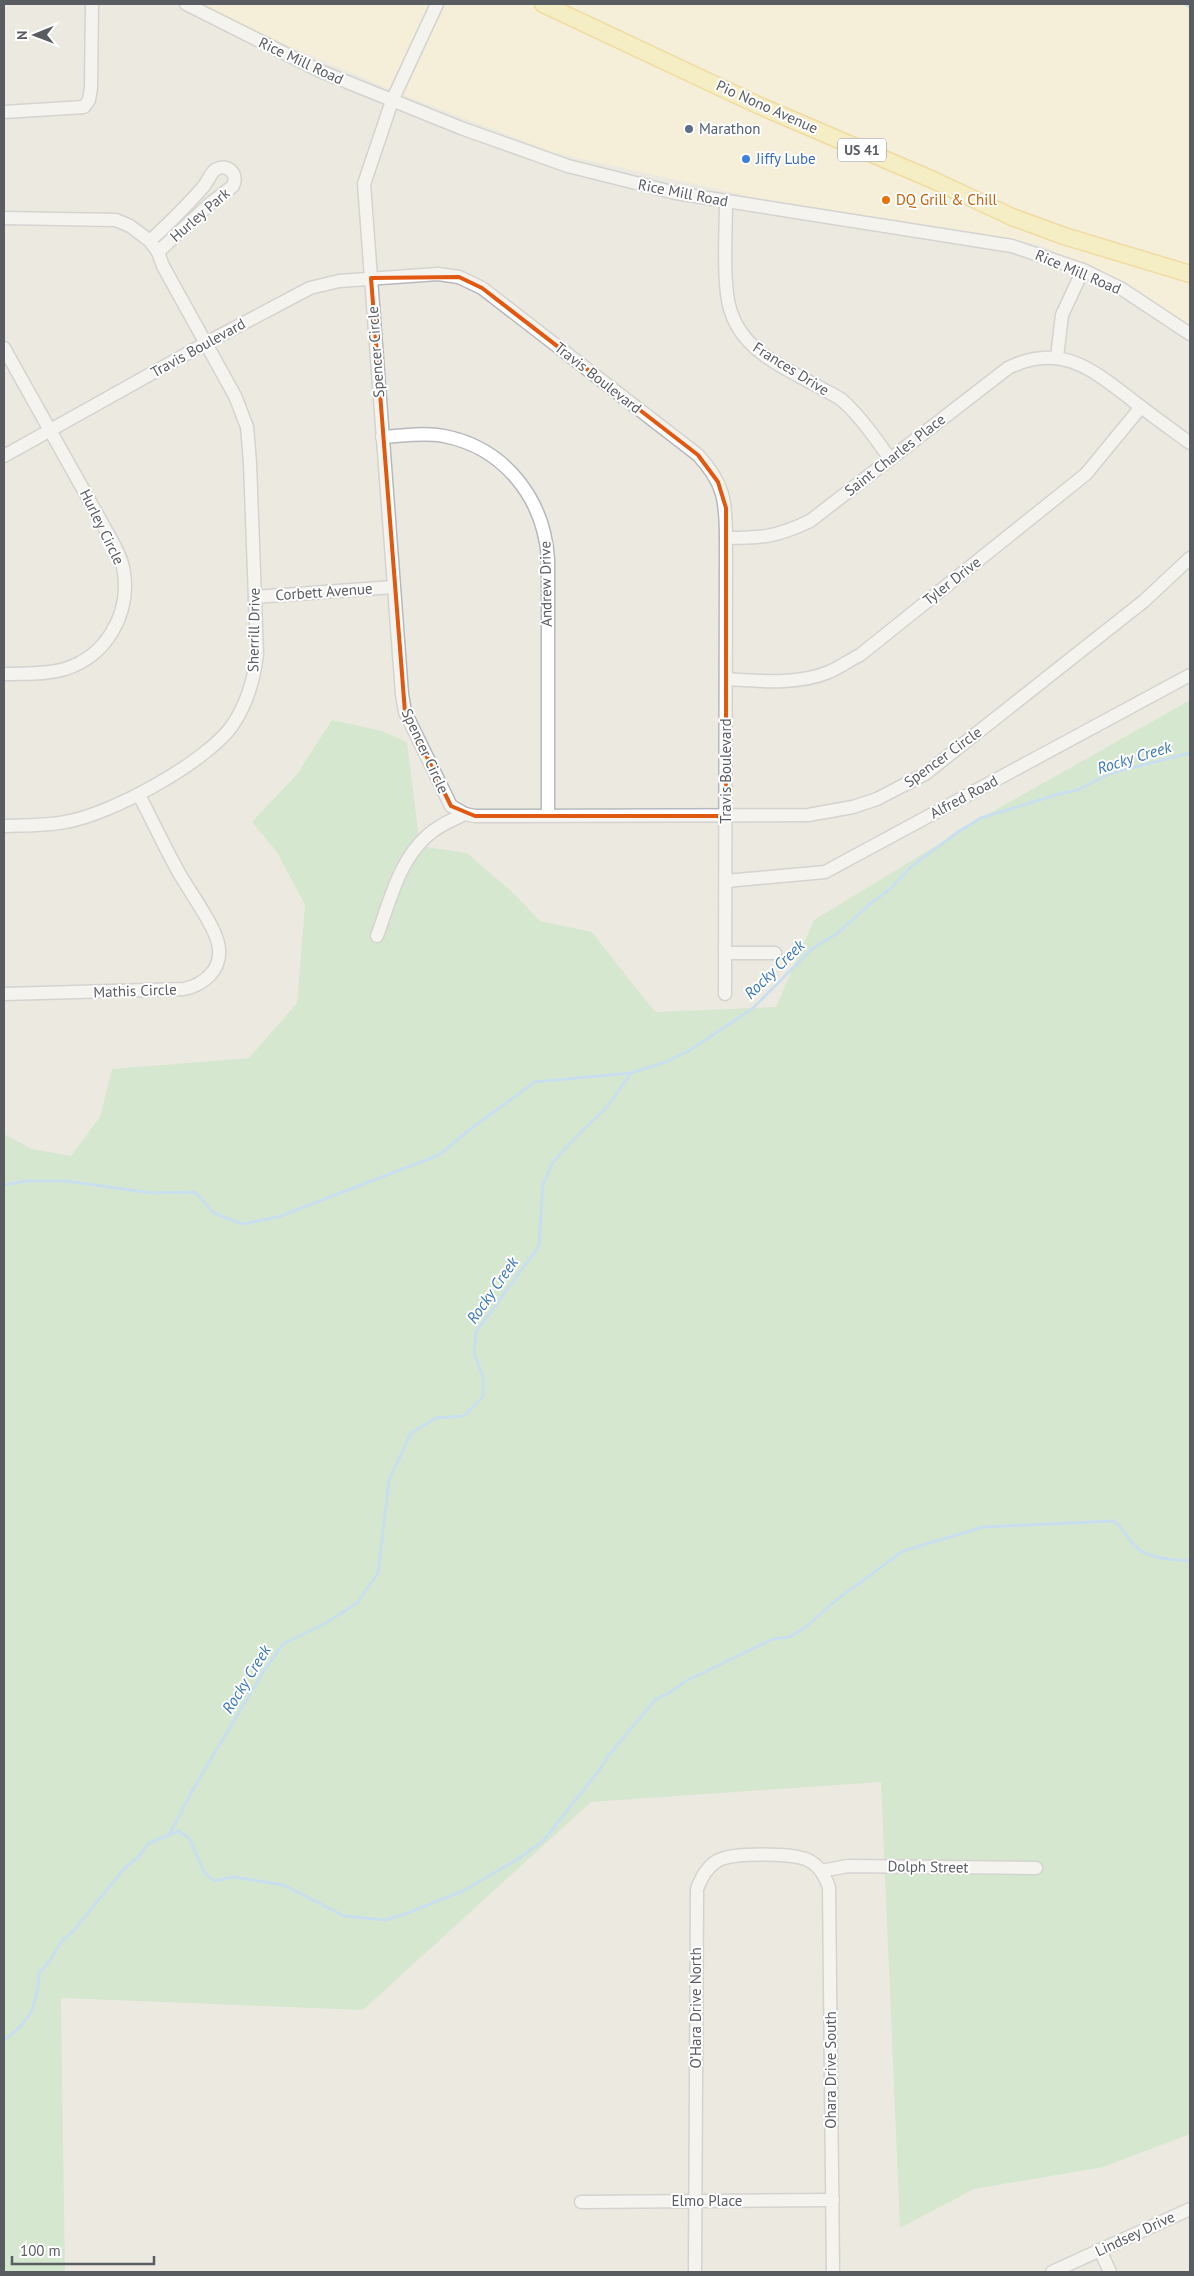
<svg xmlns="http://www.w3.org/2000/svg" width="1194" height="2276" font-family="'PT Sans',sans-serif">
<style>
.commercial{fill:#fef5d2}
.green{fill:#bbe5bc}
.lines{fill:none;stroke-linecap:round;stroke-linejoin:round}
.stream{stroke:#9dd2ff;stroke-width:3}
.minor-casing{stroke:#b6b8bd;stroke-width:15}
.major-casing{stroke:#f4ca51;stroke-width:19}
.minor{stroke:#fff;stroke-width:12}
.major{stroke:#fff2a2;stroke-width:16}
.marked{fill:none;stroke:#e15910;stroke-width:4;stroke-linejoin:round}
.service-dot{fill:#5c6f8a;stroke:#fff;stroke-width:2}
.shop-dot{fill:#3f7fe0;stroke:#fff;stroke-width:2}
.food-dot{fill:#e8710a;stroke:#fff;stroke-width:2}
.labels{text-anchor:middle;stroke-width:4;stroke-linejoin:round;paint-order:stroke}
.shield{fill:#fff;stroke:#8b8d90;stroke-width:1}
.shield-label{font-size:14px;font-weight:bold;fill:#595c61}
.street-label{font-size:15px;fill:#595c61;stroke:#fff}
.service-label{font-size:15px;fill:#4e5e75;stroke:#fff;text-anchor:start}
.shop-label{font-size:15px;fill:#366cbe;stroke:#fff;text-anchor:start}
.food-label{font-size:15px;fill:#c56008;stroke:#fff;text-anchor:start}
.water-label{font-size:16px;font-style:italic;fill:#3b77bb;stroke:#fff}
</style>
<rect width="100%" height="100%" fill="#eceae0"/>
<polygon class="commercial" points="201,4 1190,4 1190,330 1129,285 1038,244 752,197 556,153 414,99 252,31"/>
<polygon class="green" points="1190,700 1190,2134 1104,2167 974,2189 900,2228 881,1782 591,1802 363,2010 61,1998 65,2272 4,2272 4,1134 32,1149 71,1156 100,1117 112,1069 249,1058 297,1003 305,905 277,852 252,822 297,774 332,720 382,731 407,742 420,846 467,853 512,892 540,921 592,932 655,1012 776,1007 814,920 985,816"/>
<g class="lines">
<g class="stream">
<polyline points="1185,4 1190,7"/>
<polyline points="4,1185 26,1181 66,1181 152,1193 195,1192 214,1213 243,1224 278,1217 439,1155 473,1127 535,1082 631,1073 666,1062 690,1050 752,1009 812,949 839,932 871,903 890,889 911,867 958,832 981,818 1059,794 1078,790 1111,773 1190,753"/>
<polyline points="170,1833 196,1784 262,1674 283,1644 324,1624 357,1603 378,1573 389,1480 411,1433 436,1418 464,1416 483,1397 483,1377 474,1352 476,1332 539,1246 543,1184 553,1162 574,1139 608,1106 631,1073"/>
<path d="M4,2040C30,2022 38,2005 39,1973L48,1963L62,1941L74,1930L124,1869L139,1856L149,1843L179,1831L190,1839L204,1872L214,1881L234,1877L284,1885L344,1916L386,1920L408,1913L463,1891L518,1859L544,1840L600,1769L608,1756L655,1700L669,1693L686,1681L773,1639L790,1637L807,1626L835,1601L903,1551L983,1527L1114,1521C1123,1528 1127,1537 1134,1545C1148,1560 1172,1559 1190,1561"/>
</g>
<defs>
<g id="minor">
<polyline points="186,4 320,71 461,128 568,166 676,193 1012,246 1083,270 1122,289 1190,334"/>
<polyline points="437,4 392,101 364,184 402,694 405,712 451,806 465,814 475,816 808,815 853,807 877,799 925,774 1144,601 1190,558"/>
<polyline points="4,112 84,107 89,100 91,88 92,4"/>
<path d="M726,202C726,230 722,287 731,312C744,352 785,368 819,387C826,391 835,395 842,400C860,416 876,439 890,459"/>
<path d="M4,218L116,220L130,226L150,241L158,252L163,266L235,396L247,427L250,463L257,654C254,680 247,704 232,726C205,763 110,815 65,822C45,826 24,825 4,826"/>
<path d="M150,241C168,224 188,205 204,186C208,181 210,174 215,170C227,162 239,174 233,186L211,203L158,252"/>
<path d="M4,348L112,541C117,551 123,561 124,573C130,615 106,656 65,669C45,675 24,673 4,674"/>
<polyline points="1057,357 1062,315 1083,270"/>
<path d="M382,437C402,436 424,432 444,436C505,448 544,499 548,559V815"/>
<path d="M4,456L206,343L310,288L339,281L438,274L459,277L482,288L698,455C724,483 726,501 726,538L725,994"/>
<path d="M726,538C763,538 776,537 810,521L1008,368C1060,342 1092,369 1132,400C1151,415 1171,429 1190,443"/>
<polyline points="255,597 393,587"/>
<path d="M726,679C760,681 797,685 829,672C840,667 850,660 860,655L1086,474L1141,407"/>
<polyline points="726,881 825,872 1190,675"/>
<path d="M377,936C390,901 399,860 428,835C439,825 452,820 465,814"/>
<polyline points="725,953 775,953"/>
<path d="M4,994L184,989C203,985 221,971 219,949C218,929 188,890 178,871C164,846 152,820 139,795"/>
<polyline points="821,1871 848,1866 1036,1868"/>
<polyline points="581,2202 833,2200"/>
<polyline points="1100,2250 1110,2272"/>
<path d="M695,2272L697,1889C701,1878 707,1867 717,1861C732,1852 792,1853 808,1860C819,1865 825,1876 829,1887L833,2272"/>
<polyline points="1052,2272 1190,2209"/>
</g>
<polyline id="major" points="543,4 760,106 933,180 1012,217 1064,236 1190,274"/>
</defs>
<use href="#minor" class="minor-casing"/>
<use href="#major" class="major-casing"/>
<use href="#minor" class="minor"/>
<use href="#major" class="major"/>
</g>
<path d="M0 0H1194V2276H0ZM459,277L482,288L698,455L718,482L726,508V816H475L451,806L405,712L371,278Z" fill="#eceae0" fill-opacity=".55" fill-rule="evenodd"/>
<path class="marked" d="M459,277L482,288L698,455L718,482L726,508V816H475L451,806L405,712L371,278Z"/>
<circle class="service-dot" cx="689" cy="129" r="5"/>
<circle class="shop-dot" cx="746" cy="159" r="5"/>
<circle class="food-dot" cx="886" cy="200" r="5"/>
<g class="labels">
<rect class="shield" x="838" y="138.5" width="48" height="23" rx="4"/>
<g class="shield-label">
<text x="862" y="155">US 41</text>
</g>
<g class="street-label">
<text transform="translate(301 61) rotate(25)" y="5">Rice Mill Road</text>
<text transform="translate(767 107) rotate(24)" y="5">Pio Nono Avenue</text>
<text transform="translate(683 193) rotate(11)" y="5">Rice Mill Road</text>
<text transform="translate(200 215) rotate(-41)" y="5">Hurley Park</text>
<text transform="translate(1078 272) rotate(23)" y="5">Rice Mill Road</text>
<text transform="translate(198 348) rotate(-29)" y="5">Travis Boulevard</text>
<text transform="translate(376 352) rotate(-94)" y="5">Spencer Circle</text>
<text transform="translate(791 369) rotate(32)" y="5">Frances Drive</text>
<text transform="translate(598 378) rotate(38)" y="5">Travis Boulevard</text>
<text transform="translate(895 455) rotate(-38)" y="5">Saint Charles Place</text>
<text transform="translate(102 527) rotate(64)" y="5">Hurley Circle</text>
<text transform="translate(952 581) rotate(-38)" y="5">Tyler Drive</text>
<text transform="translate(546 584) rotate(-91)" y="5">Andrew Drive</text>
<text transform="translate(324 592) rotate(-4)" y="5">Corbett Avenue</text>
<text transform="translate(254 630) rotate(-89)" y="5">Sherrill Drive</text>
<text transform="translate(425 751) rotate(65)" y="5">Spencer Circle</text>
<text transform="translate(943 757) rotate(-36)" y="5">Spencer Circle</text>
<text transform="translate(726 771) rotate(-90)" y="5">Travis Boulevard</text>
<text transform="translate(964 797) rotate(-28)" y="5">Alfred Road</text>
<text transform="translate(135 991) rotate(-2)" y="5">Mathis Circle</text>
<text transform="translate(928 1867) rotate(1)" y="5">Dolph Street</text>
<text transform="translate(696 2008) rotate(-90)" y="5">O’Hara Drive North</text>
<text transform="translate(831 2070) rotate(-90)" y="5">Ohara Drive South</text>
<text x="707" y="2206">Elmo Place</text>
<text transform="translate(1135 2234) rotate(-25)" y="5">Lindsey Drive</text>
</g>
<g class="service-label">
<text x="699" y="134">Marathon</text>
</g>
<g class="shop-label">
<text x="756" y="164">Jiffy Lube</text>
</g>
<g class="food-label">
<text x="896" y="205">DQ Grill &amp; Chill</text>
</g>
<g class="water-label">
<text transform="translate(1134 757) rotate(-17)" y="6">Rocky Creek</text>
<text transform="translate(774 969) rotate(-44)" y="6">Rocky Creek</text>
<text transform="translate(492 1290) rotate(-55)" y="6">Rocky Creek</text>
<text transform="translate(246 1679) rotate(-58)" y="6">Rocky Creek</text>
</g>
</g>
<rect width="1194" height="2276" fill="none" stroke="#595c61" stroke-width="10"/>
<g transform="translate(35 35) rotate(269)" stroke="#ffffff" stroke-width="4" paint-order="stroke">
<path d="M0-4L9 19L0 12L-9 19Z" fill="#595c61"/>
<text y="-8" font-size="14" font-weight="bold" text-anchor="middle" fill="#595c61">N</text>
</g>
<path d="M12 2256v8h142v-8" fill="none" stroke="#595c61" stroke-width="2.5"/>
<text x="20" y="2256" font-size="15" fill="#595c61" stroke="#ffffff" stroke-width="4" paint-order="stroke">100 m</text>
</svg>
